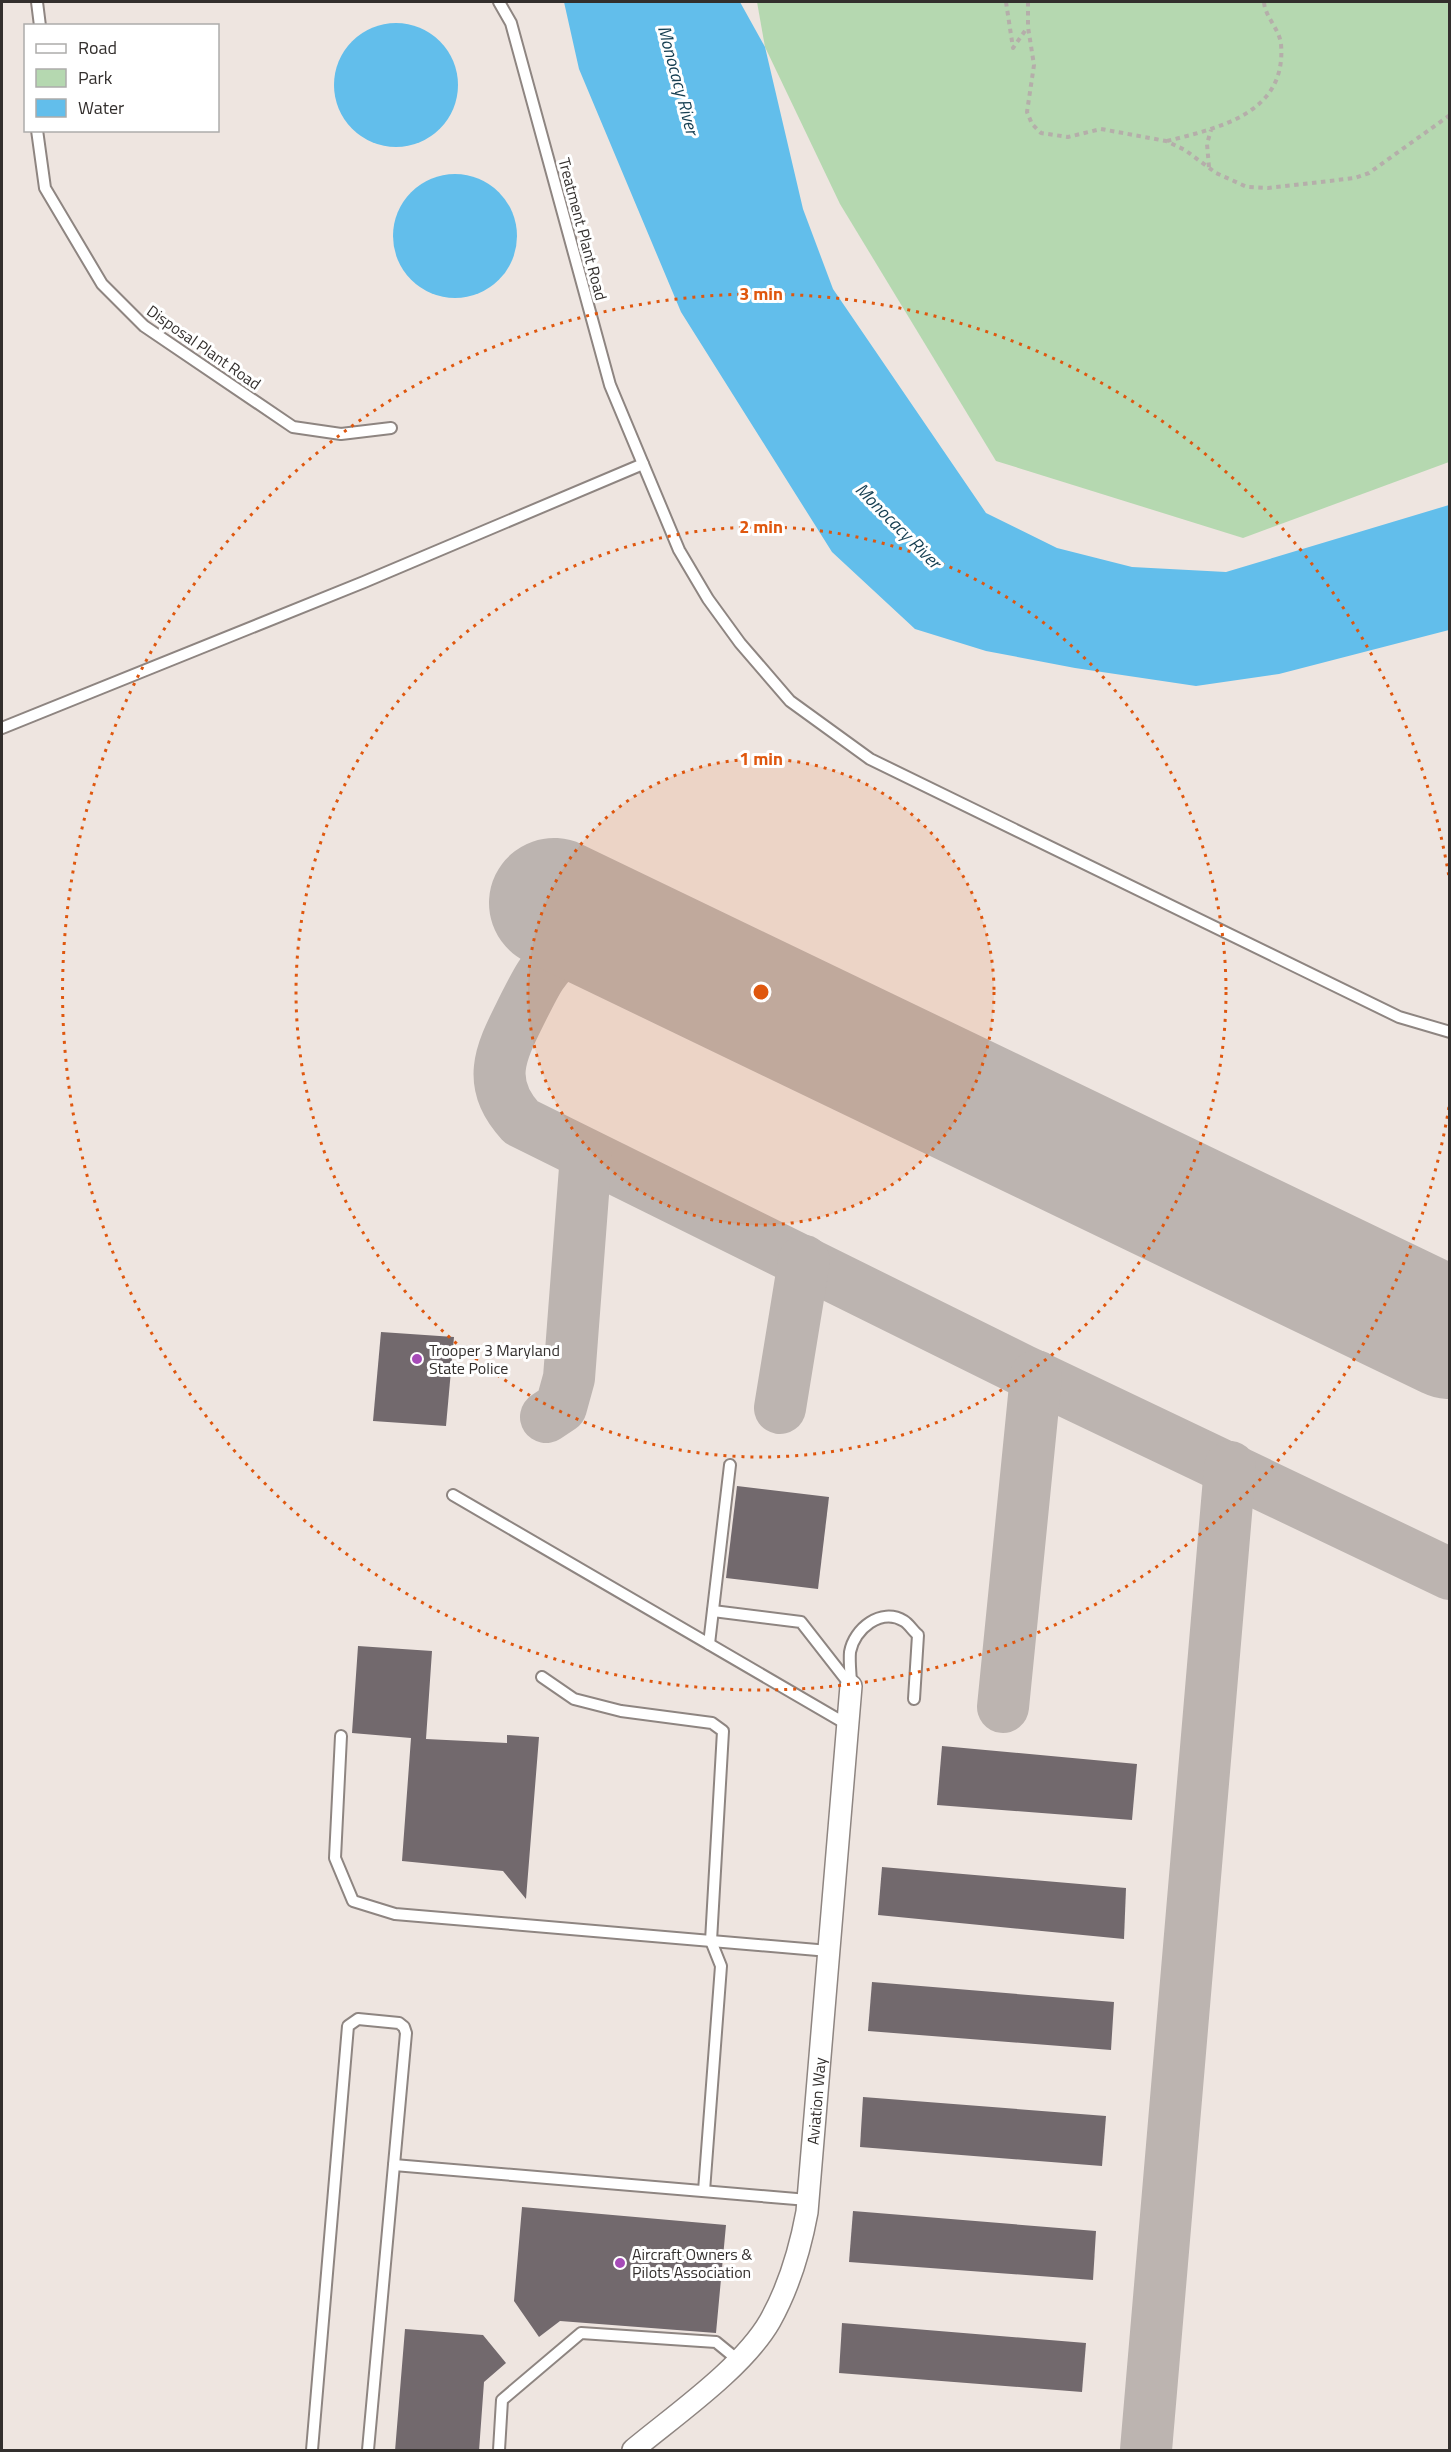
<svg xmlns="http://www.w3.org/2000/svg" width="1451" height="2452" font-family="'Titillium Web',sans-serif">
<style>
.green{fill:#b5d8b0}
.water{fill:#62beeb}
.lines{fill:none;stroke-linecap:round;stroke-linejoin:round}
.taxiway{stroke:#bcb4b0;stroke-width:52}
.runway{stroke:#bcb4b0;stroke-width:130}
.building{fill:#72696d}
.service-casing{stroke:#8e8581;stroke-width:14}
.minor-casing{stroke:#8e8581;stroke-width:24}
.path{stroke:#b5aeaa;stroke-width:4;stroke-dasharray:4.5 4.5;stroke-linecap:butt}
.service{stroke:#fff;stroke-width:10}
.minor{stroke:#fff;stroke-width:21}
.ring{fill:none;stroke:#df570e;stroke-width:3;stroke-dasharray:3 6}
.poi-dot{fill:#a64bb7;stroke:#fff;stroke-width:2}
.labels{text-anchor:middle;stroke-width:6;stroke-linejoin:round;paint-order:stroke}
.street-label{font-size:16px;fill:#332f2d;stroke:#fff}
.poi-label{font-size:16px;fill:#332f2d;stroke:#fff;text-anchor:start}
.water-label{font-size:18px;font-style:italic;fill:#153e51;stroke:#fff}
.centre{fill:#df570e;stroke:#fff;stroke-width:3}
.ring-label{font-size:18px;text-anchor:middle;font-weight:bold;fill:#df570e;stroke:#fff;stroke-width:6;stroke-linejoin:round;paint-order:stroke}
</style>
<rect width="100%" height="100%" fill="#eee5e0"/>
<polygon class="green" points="757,2 1449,2 1449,462 1243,538 996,461 840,204 765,47"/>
<g class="water">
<polygon points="564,2 740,2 765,47 803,209 833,289 986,513 1057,548 1132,567 1226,572 1449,505 1449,630 1279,674 1196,686 1075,668 986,651 915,629 832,552 681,312 579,69"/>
<circle cx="396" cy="85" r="62"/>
<circle cx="455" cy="236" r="62"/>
</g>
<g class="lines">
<g class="taxiway">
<path d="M621,935C601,940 573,944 556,958C541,970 534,987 525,1004C504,1047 482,1080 521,1122L1022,1370L1450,1574"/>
<polyline points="780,1408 804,1261"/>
<polyline points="546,1417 561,1407 569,1378 586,1155"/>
<polyline points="1003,1707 1036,1376"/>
<polyline points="1146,2450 1230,1467"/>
</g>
<polyline class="runway" points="554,903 1450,1334"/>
</g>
<g class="building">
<polygon points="381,1332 454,1337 446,1426 373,1421"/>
<polygon points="737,1486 829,1497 818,1589 726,1578"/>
<polygon points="358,1646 432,1651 426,1739 507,1743 507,1735 539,1737 526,1899 503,1871 402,1861 411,1738 352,1733"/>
<polygon points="942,1746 1137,1764 1132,1820 937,1805"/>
<polygon points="882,1867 1126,1888 1124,1939 878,1915"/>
<polygon points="872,1982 1114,2002 1111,2050 868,2031"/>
<polygon points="863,2097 1106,2116 1102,2166 860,2147"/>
<polygon points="522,2207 726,2225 716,2333 560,2321 539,2337 514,2301"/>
<polygon points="853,2211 1096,2231 1093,2280 849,2262"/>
<polygon points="842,2323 1086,2343 1082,2392 839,2373"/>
<polygon points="405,2329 483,2335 506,2363 484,2382 479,2451 395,2451"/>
</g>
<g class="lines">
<defs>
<g id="service">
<polyline points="37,2 40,26"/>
<polyline points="499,2 511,23 610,385 679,550 708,599 740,643 790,701 870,759 1399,1017 1450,1032"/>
<polyline points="37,130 45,188 102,284 144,326 293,427 341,434 391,428"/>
<polyline points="2,728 364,582 643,464"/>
<polyline points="453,1495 848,1725"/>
<polyline points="713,1611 801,1622 851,1686"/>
<polyline points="709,1644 730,1465"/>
<polyline points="542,1677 574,1699 621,1711 712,1723 723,1731 711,1941 721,1966 704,2191"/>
<path d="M851,1686C851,1675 849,1663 850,1652C854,1629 881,1607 904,1621C909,1624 913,1631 918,1635L914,1699"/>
<polyline points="341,1736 335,1858 353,1901 395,1914 829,1951"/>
<polyline points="394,2165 808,2200"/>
<polyline points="312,2450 348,2026 358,2019 399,2023 404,2027 406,2033 368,2450"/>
<polyline points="499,2450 502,2400 581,2333 716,2342 738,2360"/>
</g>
<g id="minor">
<path id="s1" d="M633,2450C675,2415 743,2368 770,2321C789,2287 800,2250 807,2212L851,1686"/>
</g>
</defs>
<use href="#service" class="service-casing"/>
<use href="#minor" class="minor-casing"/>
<g class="path">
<polyline points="1006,2 1013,48 1027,28"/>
<polyline points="1028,2 1028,27 1034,65 1027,112 1032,124 1041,133 1068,137 1101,129 1166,141 1185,150 1216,173 1247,187 1268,188 1355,178 1369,173 1450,115"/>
<path d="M1167,141C1218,128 1287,114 1281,44C1279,28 1265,17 1264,2"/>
<polyline points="1209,167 1207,144 1211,130"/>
</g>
<use href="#service" class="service"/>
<use href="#minor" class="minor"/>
</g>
<circle cx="761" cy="992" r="233" fill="#df570e" fill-opacity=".12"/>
<g class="ring">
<circle cx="761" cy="992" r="233"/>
<circle cx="761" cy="992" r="465"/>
<path d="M1449 1107A698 698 0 1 1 1449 877"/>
</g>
<g class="poi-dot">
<circle cx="417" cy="1359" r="6"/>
<circle cx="620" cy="2263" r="6"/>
</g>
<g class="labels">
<g class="street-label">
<text transform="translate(583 229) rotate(75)" y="6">Treatment Plant Road</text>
<text transform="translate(204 347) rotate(35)" y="6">Disposal Plant Road</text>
<text dy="6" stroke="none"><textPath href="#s1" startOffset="416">Aviation Way</textPath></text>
</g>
<g class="poi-label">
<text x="429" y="1356">Trooper 3 Maryland<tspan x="429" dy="18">State Police</tspan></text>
<text x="632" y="2260">Aircraft Owners &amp;<tspan x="632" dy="18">Pilots Association</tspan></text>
</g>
<g class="water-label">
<text transform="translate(678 80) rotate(75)" y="6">Monocacy River</text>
<text transform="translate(898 526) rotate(45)" y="6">Monocacy River</text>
</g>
</g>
<circle cx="761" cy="992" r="9" class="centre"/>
<g class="ring-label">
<text x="761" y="300">3 min</text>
<text x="761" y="533">2 min</text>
<text x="761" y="765">1 min</text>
</g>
<rect width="1451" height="2452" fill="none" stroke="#332f2d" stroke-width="6"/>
<rect x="24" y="24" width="195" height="108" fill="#ffffff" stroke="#adacab" stroke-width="1.5"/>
<rect x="36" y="44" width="30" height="9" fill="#ffffff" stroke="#adacab" stroke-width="1.5"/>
<text x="78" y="54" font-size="18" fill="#332f2d">Road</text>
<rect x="36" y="69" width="30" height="18" fill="#b5d8b0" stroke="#adacab" stroke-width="1.5"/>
<text x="78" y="84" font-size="18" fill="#332f2d">Park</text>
<rect x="36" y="99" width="30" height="18" fill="#62beeb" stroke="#adacab" stroke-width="1.5"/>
<text x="78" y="114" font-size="18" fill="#332f2d">Water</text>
</svg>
